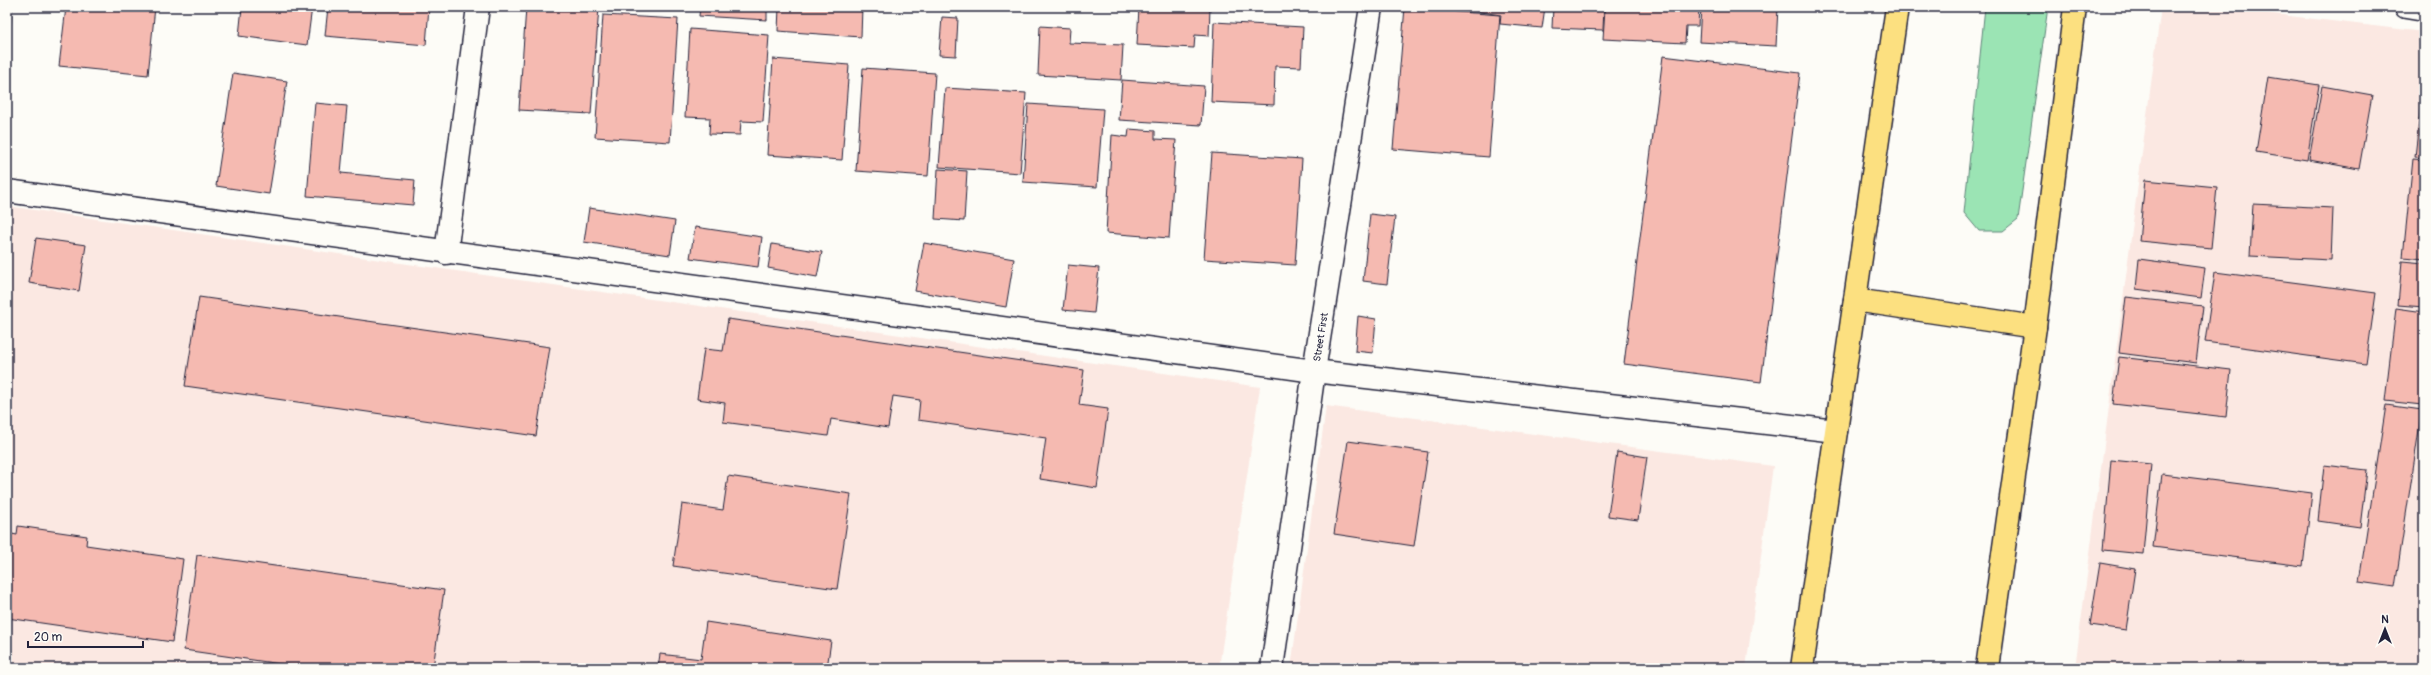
<svg xmlns="http://www.w3.org/2000/svg" width="2431" height="675" font-family="Pangolin,sans-serif">
<style>
.built{fill:#fbe8e2}
.green{fill:#9be4b4;stroke:#5e8378}
.building{fill:#f5bab1;stroke:#22223b}
.lines{fill:none;stroke-linecap:round;stroke-linejoin:round}
.minor-casing{stroke:#22223b;stroke-width:25}
.primary-casing{stroke:#22223b;stroke-width:25}
.minor{stroke:#fdfcf7;stroke-width:22}
.primary{stroke:#fce080;stroke-width:22}
.labels{text-anchor:middle;stroke-width:3;stroke-linejoin:round;paint-order:stroke}
.street-label{font-size:10px;fill:#22223b;stroke:#fdfcf7}
</style>
<rect width="100%" height="100%" fill="#fdfcf7"/>
<filter id="ink" filterUnits="userSpaceOnUse"><feTurbulence type="fractalNoise" baseFrequency=".025" numOctaves="2"/><feDisplacementMap in="SourceGraphic" scale="8" xChannelSelector="R" yChannelSelector="G"/><feConvolveMatrix kernelMatrix="1 2 1 2 8 2 1 2 1" color-interpolation-filters="sRGB"/></filter>
<g filter="url(#ink)">
<g class="built">
<polygon points="2161,7 2215,7 2424,32 2424,668 2075,668"/>
<polygon points="7,206 1260,387 1219,668 7,668"/>
<polygon points="1326,406 1773,466 1746,668 1291,668"/>
</g>
<polygon class="green" points="1985,7 2048,7 2018,219 2003,231 1979,231 1964,213"/>
<g class="building">
<polygon points="7,7 12,7 10,31 7,31"/>
<polygon points="66,7 155,7 148,75 59,66"/>
<polygon points="242,7 312,7 307,45 239,36"/>
<polygon points="328,7 429,7 426,45 325,36"/>
<polygon points="526,7 599,7 591,114 519,110"/>
<polygon points="636,7 682,7 682,10"/>
<polygon points="700,7 767,7 767,20 699,16"/>
<polygon points="779,7 862,7 861,37 778,31"/>
<polygon points="1139,7 1210,7 1209,36 1195,35 1194,48 1137,45"/>
<polygon points="1405,7 1447,7 1447,11 1500,15 1489,157 1393,149"/>
<polygon points="1447,7 1545,7 1542,28 1500,24 1501,15"/>
<polygon points="1553,7 1604,7 1603,30 1552,28"/>
<polygon points="1605,7 1699,7 1698,26 1686,26 1685,43 1603,39"/>
<polygon points="1701,7 1778,7 1776,46 1699,42"/>
<polygon points="603,15 678,19 670,142 595,137"/>
<polygon points="942,17 958,18 956,56 939,55"/>
<polygon points="1214,22 1303,27 1301,67 1275,66 1274,105 1211,102"/>
<polygon points="1040,26 1070,28 1069,43 1123,45 1121,80 1038,75"/>
<polygon points="690,29 769,35 763,122 741,121 740,135 709,134 710,118 685,117"/>
<polygon points="1663,56 1800,73 1761,382 1624,364"/>
<polygon points="773,59 849,65 842,160 767,155"/>
<polygon points="863,68 935,73 928,176 856,171"/>
<polygon points="233,73 287,81 269,194 216,186"/>
<polygon points="2424,76 2424,158 2415,157"/>
<polygon points="2268,77 2319,85 2307,160 2256,152"/>
<polygon points="1122,80 1204,86 1201,125 1119,120"/>
<polygon points="2322,86 2372,95 2359,169 2309,160"/>
<polygon points="945,88 1026,93 1020,173 939,167"/>
<polygon points="315,103 347,106 341,173 415,180 413,205 307,196"/>
<polygon points="1028,104 1103,109 1097,187 1023,182"/>
<polygon points="1129,129 1155,131 1155,139 1176,140 1169,238 1106,233 1112,135 1128,137"/>
<polygon points="1212,153 1302,159 1295,265 1204,259"/>
<polygon points="2413,159 2424,160 2424,259 2403,257"/>
<polygon points="938,169 967,171 964,221 935,219"/>
<polygon points="2145,180 2217,187 2211,248 2139,241"/>
<polygon points="2253,204 2333,208 2331,260 2250,256"/>
<polygon points="589,208 675,221 670,255 584,242"/>
<polygon points="1370,214 1395,217 1387,284 1363,281"/>
<polygon points="695,227 762,237 758,267 690,258"/>
<polygon points="36,238 86,245 79,291 29,283"/>
<polygon points="924,243 1014,259 1006,307 915,291"/>
<polygon points="772,244 822,252 817,277 768,268"/>
<polygon points="2139,259 2205,268 2201,298 2136,289"/>
<polygon points="2402,261 2424,263 2424,307 2398,305"/>
<polygon points="1068,265 1099,268 1094,313 1063,310"/>
<polygon points="2215,272 2376,293 2366,364 2205,342"/>
<polygon points="199,297 550,347 536,436 185,386"/>
<polygon points="2126,297 2203,306 2196,363 2119,353"/>
<polygon points="2396,308 2424,312 2424,388 2422,405 2385,401"/>
<polygon points="1358,316 1376,319 1373,353 1355,351"/>
<polygon points="728,319 1084,370 1079,405 1108,409 1097,488 1040,479 1046,438 918,420 920,400 893,396 888,428 831,419 828,436 723,422 725,403 697,399 704,349 723,351"/>
<polygon points="2119,357 2231,370 2226,417 2113,404"/>
<polygon points="2386,405 2422,410 2395,587 2359,582"/>
<polygon points="1348,441 1428,452 1414,546 1334,534"/>
<polygon points="1617,452 1647,457 1638,520 1608,516"/>
<polygon points="2111,460 2151,464 2143,554 2103,550"/>
<polygon points="2324,465 2367,470 2360,527 2318,521"/>
<polygon points="2162,474 2312,493 2303,566 2153,547"/>
<polygon points="728,476 851,494 837,589 673,566 682,504 723,510"/>
<polygon points="18,526 87,536 86,545 183,559 172,642 7,618 7,533 17,535"/>
<polygon points="197,555 444,590 433,668 308,668 184,650"/>
<polygon points="2100,563 2135,569 2126,630 2090,625"/>
<polygon points="706,622 831,641 827,668 658,668 660,654 701,659"/>
</g>
<g class="lines">
<defs>
<g id="minor">
<polyline points="2406,7 2424,10"/>
<polyline points="7,191 1314,371 1836,431"/>
<polyline points="446,253 478,7"/>
<polyline points="1272,668 1314,371 1371,7"/>
</g>
<g id="primary">
<polyline points="1855,300 2035,327"/>
<polyline points="1802,668 1897,7"/>
<polyline points="1987,668 2035,327 2075,7"/>
</g>
</defs>
<use href="#minor" class="minor-casing"/>
<use href="#primary" class="primary-casing"/>
<use href="#minor" class="minor"/>
<use href="#primary" class="primary"/>
</g>
</g>
<g class="labels">
<g class="street-label">
<text transform="translate(1320 337) rotate(-81)" y="4">Street First</text>
</g>
</g>
<rect width="2431" height="675" fill="none" stroke="#fdfcf7" stroke-width="24"/>
<rect x="12" y="12" width="2407" height="651" fill="none" stroke="#22223b" stroke-width="1.5" filter="url(#ink)"/>
<g transform="translate(2385 629)" stroke="#fdfcf7" stroke-width="3" paint-order="stroke">
<path d="M0-3L7 15L0 10L-7 15Z" fill="#22223b"/>
<text y="-6" font-size="11" font-weight="bold" text-anchor="middle" fill="#22223b">N</text>
</g>
<path d="M28 641v6h115v-6" fill="none" stroke="#22223b" stroke-width="2"/>
<text x="34" y="641" font-size="12" fill="#22223b" stroke="#fdfcf7" stroke-width="3" paint-order="stroke">20 m</text>
</svg>
